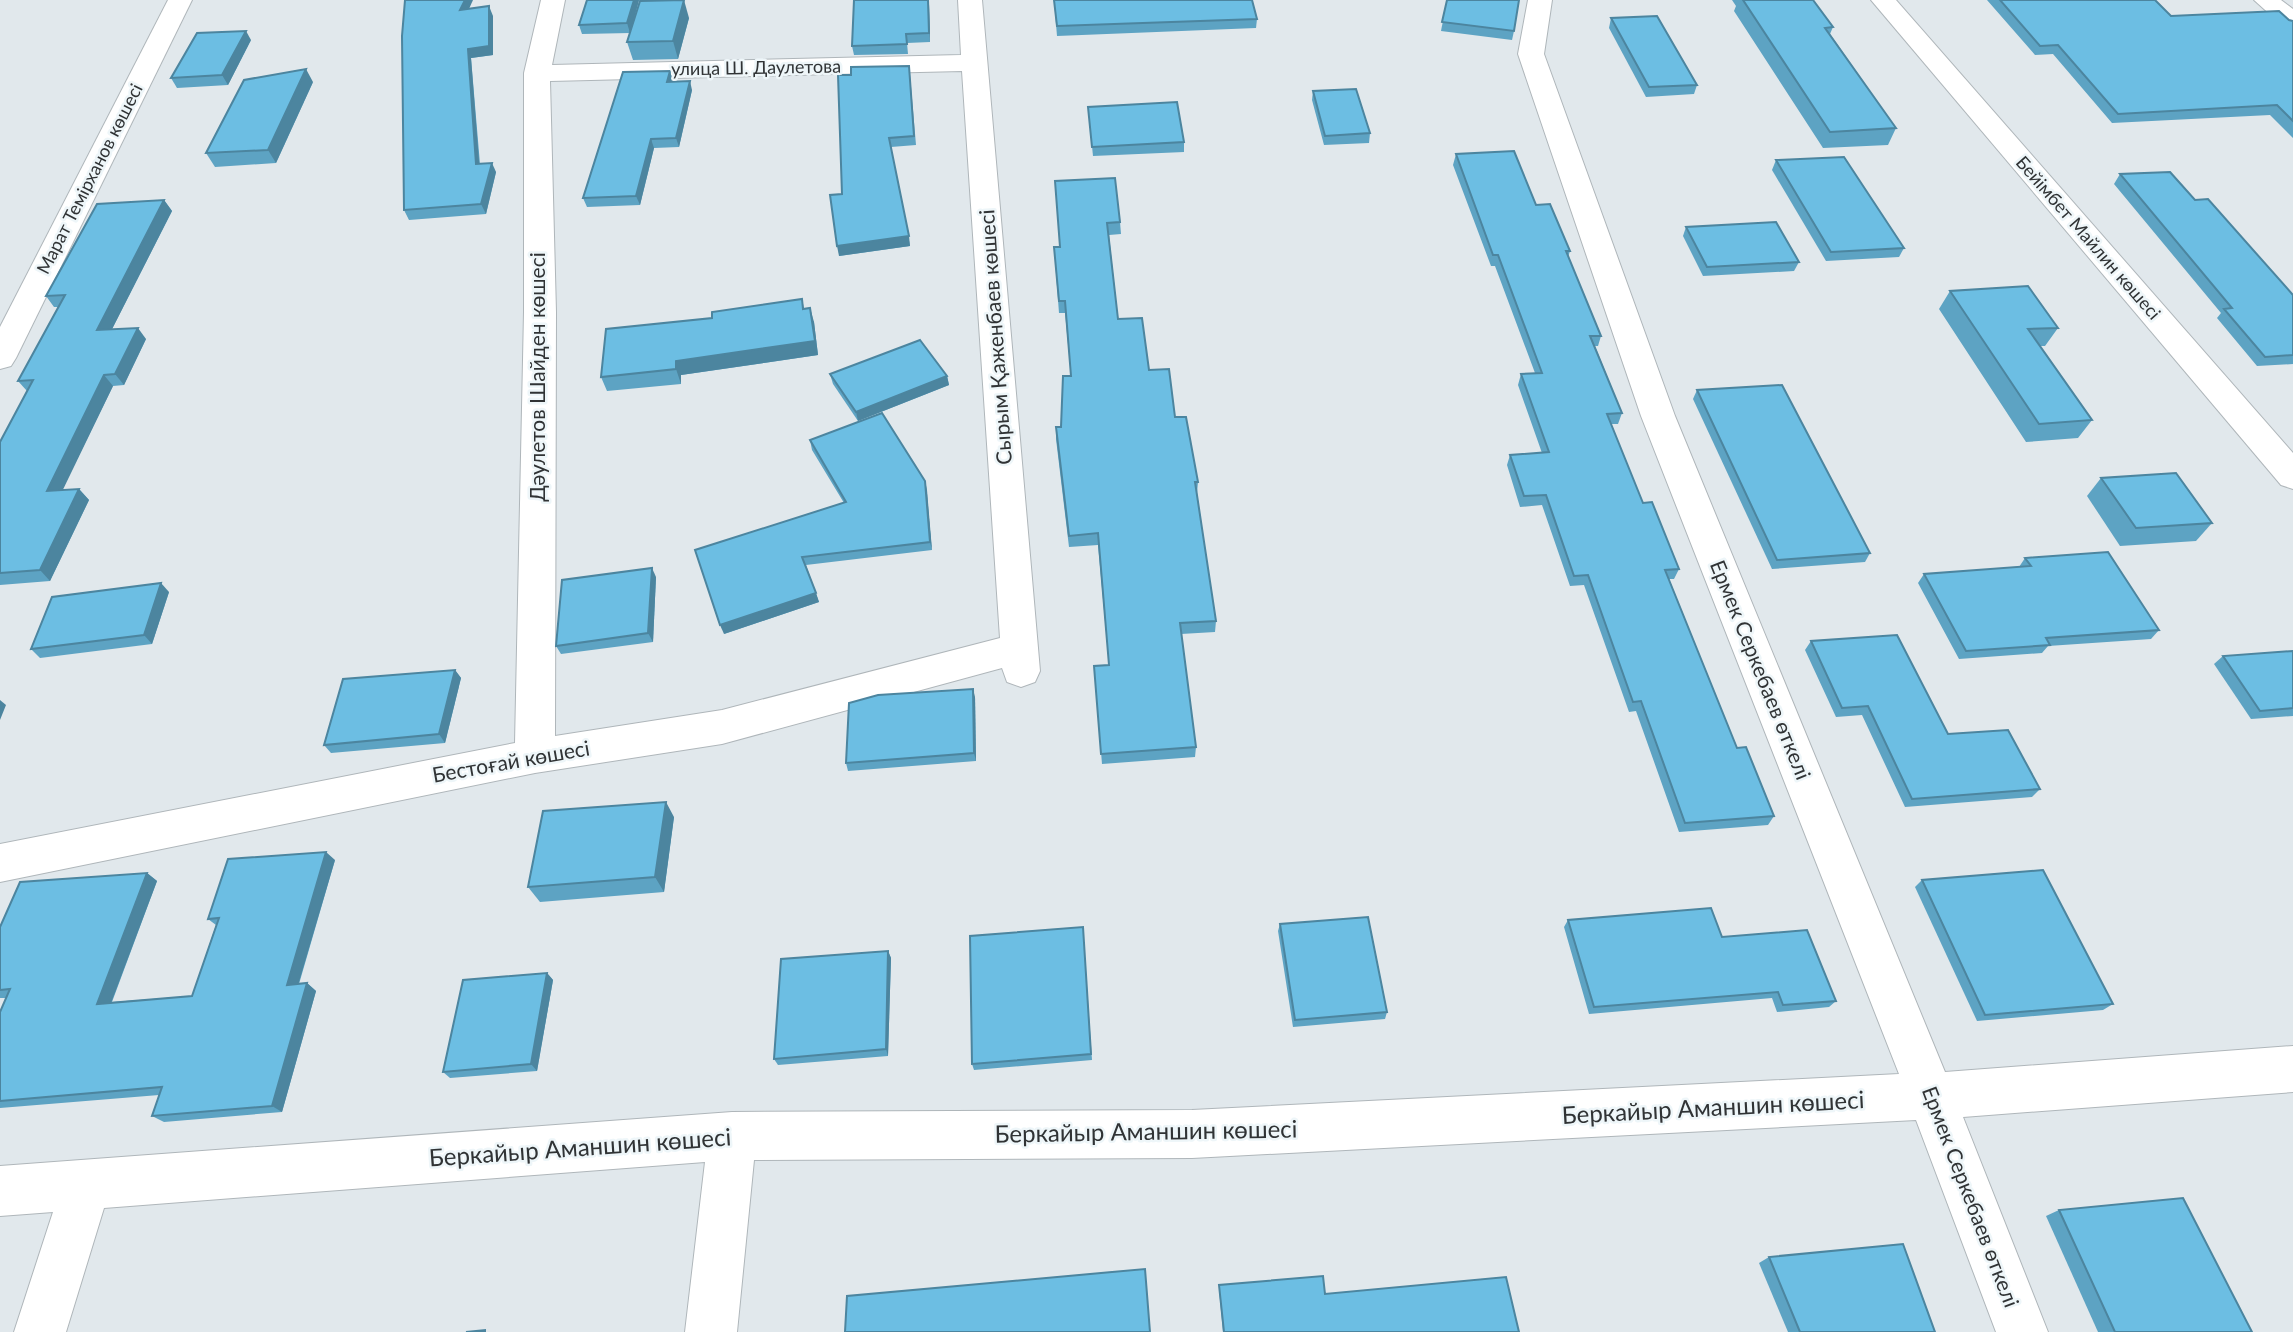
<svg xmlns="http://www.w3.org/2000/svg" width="2293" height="1332" font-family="Lato,sans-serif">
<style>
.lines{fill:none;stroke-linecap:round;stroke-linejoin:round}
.minor-casing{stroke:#afb6ba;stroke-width:2}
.minor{fill:#fff;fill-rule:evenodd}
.wall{fill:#5da3c3}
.shaded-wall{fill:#4c859f}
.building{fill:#6cbee3;stroke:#4c859f;stroke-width:2}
.labels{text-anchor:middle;stroke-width:5;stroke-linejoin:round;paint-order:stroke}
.far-street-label{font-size:18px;fill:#303335;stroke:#eef6f9}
.street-label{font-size:21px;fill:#303335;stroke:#eef6f9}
.near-street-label{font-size:24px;fill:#303335;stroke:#eef6f9}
</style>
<rect width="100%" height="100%" fill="#e1e8ec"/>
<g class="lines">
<defs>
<g id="minor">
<polygon points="168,0 192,0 16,358 11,366 0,369 0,327"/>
<path d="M541,0H565L552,65L961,55L958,0H982L1040,671L1035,682L1021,687L1007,682L1002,668L722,744L535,773L0,882V844L515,743L524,312V73ZM962,71L1000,638L722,710L555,736L556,312L550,81Z"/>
<polygon points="1528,0 1552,0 1544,54 1675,416 1945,1072 2293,1046 2293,1092 1963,1117 2048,1332 1996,1332 1916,1120 1192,1158 754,1160 737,1332 685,1332 705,1162 104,1208 66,1332 14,1332 53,1212 0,1216 0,1166 732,1112 1192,1110 1899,1074 1641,416 1518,54"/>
<polygon points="1871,0 1896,0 2293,453 2293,489 2281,485"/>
<polygon points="2254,0 2281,0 2293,9 2293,30 2284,27"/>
</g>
</defs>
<use href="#minor" class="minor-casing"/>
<use href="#minor" class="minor"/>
</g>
<g class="wall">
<polygon points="587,0 639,0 633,24 689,18 678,59 633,60 627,42 630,33 582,34 579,25"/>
<polygon points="1054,0 1257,19 1256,28 1057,36"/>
<polygon points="1447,0 1514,31 1512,40 1441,31"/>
<polygon points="1732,0 1813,0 1833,27 1830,34 1896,128 1888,145 1823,148 1734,11 1736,6"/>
<polygon points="1987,0 2155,0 2171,16 2289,20 2293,21 2293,138 2270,115 2112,123 2053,54 2035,55"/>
<polygon points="929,4 930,42 907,43 908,54 854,55 852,46"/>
<polygon points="469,9 493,16 493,55 471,58 480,164 496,172 486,214 409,220 404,210"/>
<polygon points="1611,18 1697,85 1694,94 1646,97 1609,28"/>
<polygon points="251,40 228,85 177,88 171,78"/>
<polygon points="670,71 673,82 692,90 679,147 654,148 640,205 587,207 583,198"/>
<polygon points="851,75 910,75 916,145 891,147 910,246 839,256"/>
<polygon points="313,82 276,163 215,167 206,153"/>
<polygon points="1313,91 1370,133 1369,143 1324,145 1312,100"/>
<polygon points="1088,107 1184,142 1184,152 1093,156"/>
<polygon points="1456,154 1536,205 1570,251 1568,257 1601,336 1598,346 1595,346 1622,413 1618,424 1611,424 1643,503 1679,569 1674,579 1669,579 1737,748 1774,816 1768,825 1679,832 1636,711 1629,712 1584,585 1570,586 1542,505 1520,507 1507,465 1510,455 1542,453 1518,385 1521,374 1535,373 1495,266 1491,266 1453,165"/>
<polygon points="1776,160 1904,248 1899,257 1826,261 1772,170"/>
<polygon points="2120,174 2195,200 2293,295 2293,364 2257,366 2217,318 2221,313 2114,184"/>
<polygon points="1055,181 1120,222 1121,234 1109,235 1118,319 1175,417 1198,482 1197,493 1216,621 1215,632 1181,634 1196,747 1195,757 1102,764 1094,666 1109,665 1098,545 1069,547 1056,439 1056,427 1061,427 1071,376 1065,313 1059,313 1054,247 1060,247"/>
<polygon points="164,200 172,211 112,329 146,339 124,385 113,386 62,490 79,489 89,500 50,581 0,585 0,442 27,391 18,381 58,307 54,307 46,296"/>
<polygon points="1686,227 1799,262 1794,271 1703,276 1683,236"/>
<polygon points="1950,291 2058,328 2045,346 2040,346 2092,420 2078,438 2026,442 1939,309"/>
<polygon points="802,299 804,308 814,322 818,355 681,375 681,384 607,391 601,377 712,318"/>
<polygon points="830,374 947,376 949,385 858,421 833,384"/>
<polygon points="1697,390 1870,553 1865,562 1772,569 1693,399"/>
<polygon points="810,440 925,481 932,550 806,565 819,602 724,634 844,503 812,450"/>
<polygon points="2101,478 2212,523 2196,541 2120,546 2087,496"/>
<polygon points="2025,558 2159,630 2151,639 2048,646 2042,653 1959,659 1918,583 1924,574 2019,567"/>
<polygon points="656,577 653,642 561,654 556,646"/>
<polygon points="169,592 152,644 40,658 31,649"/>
<polygon points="1811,641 1948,734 2040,789 2032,797 1905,807 1862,715 1836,717 1805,650"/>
<polygon points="2293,651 2293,716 2251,719 2214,664 2223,656"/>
<polygon points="455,670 461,678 445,743 331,753 324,745"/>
<polygon points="975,697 976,761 848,771 846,763"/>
<polygon points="674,817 664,892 540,902 528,887"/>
<polygon points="335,860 299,984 307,983 316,991 282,1112 164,1122 152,1116 159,1095 0,1108 0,1012 6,998 0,998 0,927 147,873 157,881 112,1002 192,996 216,925 208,919"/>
<polygon points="1922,880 2113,1004 2103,1010 1977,1021 1915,887"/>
<polygon points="1568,920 1722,937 1836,1001 1829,1007 1777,1012 1772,998 1589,1014 1564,927"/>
<polygon points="1280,924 1387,1012 1385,1019 1293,1027 1278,931"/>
<polygon points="1083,927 1092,1060 974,1070 972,1064"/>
<polygon points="888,951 891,958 888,1056 778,1065 774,1059"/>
<polygon points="547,973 553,980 537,1071 450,1078 443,1072"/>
<polygon points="2059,1210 2252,1332 2098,1332 2046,1216"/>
<polygon points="1769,1257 1935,1332 1788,1332 1759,1263"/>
<polygon points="1219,1285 1325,1294 1519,1332 1223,1332 1219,1290"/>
</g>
<g class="shaded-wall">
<polygon points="465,0 473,0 464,20 460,10"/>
<polygon points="634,0 639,0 630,33 627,23"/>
<polygon points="684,0 689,18 678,59 673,41"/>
<polygon points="928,0 929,4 930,42 929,33"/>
<polygon points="489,6 493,16 493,55 471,58 480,174 476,164 468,49"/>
<polygon points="246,31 251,40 228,85 222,75"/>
<polygon points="306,69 313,82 276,163 268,150"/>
<polygon points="670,71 673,81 670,91 667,82"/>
<polygon points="690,81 692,90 679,147 676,138"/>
<polygon points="651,139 654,148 640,205 636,196"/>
<polygon points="492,163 496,172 486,214 481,204"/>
<polygon points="164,200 172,211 106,341 97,330"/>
<polygon points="909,236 910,246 839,256 837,246"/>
<polygon points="810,308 814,322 818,355 681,375 681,384 676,369 676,361"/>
<polygon points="138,328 146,339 124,385 115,374"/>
<polygon points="104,375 113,386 57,502 47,491"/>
<polygon points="947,376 949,385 858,421 856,412"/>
<polygon points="925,481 927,490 932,550 930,542"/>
<polygon points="79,489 89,500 50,581 40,570"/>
<polygon points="652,568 656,577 653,642 648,633"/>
<polygon points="161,583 169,592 152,644 144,635"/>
<polygon points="816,593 819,602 724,634 720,625"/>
<polygon points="455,670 461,678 445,743 439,734"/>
<polygon points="973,689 975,697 976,761 974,753"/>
<polygon points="0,700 6,705 0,720"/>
<polygon points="666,802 674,817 664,892 655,877"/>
<polygon points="326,852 335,860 296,992 287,985"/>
<polygon points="147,873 157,881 108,1011 97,1004"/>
<polygon points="888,951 891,958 888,1056 886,1049"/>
<polygon points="547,973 553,980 537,1071 531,1064"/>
<polygon points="307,983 316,991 282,1112 272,1106"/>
</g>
<g class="building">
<polygon points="405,0 465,0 460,10 489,6 489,46 468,49 476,164 492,163 481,204 404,210 402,36"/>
<polygon points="587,0 634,0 627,23 579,25"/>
<polygon points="684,0 673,41 627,42 640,1"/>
<polygon points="854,0 928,0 929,33 906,34 907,44 852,46"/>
<polygon points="1054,0 1252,0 1257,19 1057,26"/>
<polygon points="1447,0 1519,0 1514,31 1442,22"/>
<polygon points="1743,0 1813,0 1833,27 1825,28 1896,128 1830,132"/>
<polygon points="2000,0 2155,0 2171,16 2279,11 2289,20 2293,21 2293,121 2277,105 2118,114 2058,45 2040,46"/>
<polygon points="1657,16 1697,85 1649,87 1611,18"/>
<polygon points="246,31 222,75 171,78 197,33"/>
<polygon points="909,66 914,136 889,138 909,236 837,246 830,195 842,194 838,75 851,75 851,67"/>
<polygon points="306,69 268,150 206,153 244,80"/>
<polygon points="670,71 667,82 690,81 676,138 651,139 636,196 583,198 623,72"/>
<polygon points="1356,89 1370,133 1325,136 1313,91"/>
<polygon points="1177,102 1184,142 1092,147 1088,107"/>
<polygon points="1514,151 1536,205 1550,204 1570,251 1566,251 1601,336 1590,336 1622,413 1607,414 1643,503 1652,502 1679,569 1665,570 1737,748 1746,747 1774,816 1685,823 1641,701 1633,702 1588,575 1574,576 1546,495 1524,496 1510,455 1549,452 1521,374 1542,373 1498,255 1493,255 1456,154"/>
<polygon points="1844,157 1904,248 1831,252 1776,160"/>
<polygon points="2170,172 2195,200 2208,199 2293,295 2293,355 2265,357 2224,309 2232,308 2120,174"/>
<polygon points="1115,178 1120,222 1107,223 1118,319 1142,318 1149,370 1169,369 1175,417 1186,417 1198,482 1195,482 1216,621 1180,623 1196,747 1101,754 1094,666 1109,665 1098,533 1069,536 1056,427 1061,427 1063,376 1071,376 1065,301 1059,301 1054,247 1060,247 1055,181"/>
<polygon points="164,200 97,330 138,328 115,374 104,375 47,491 79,489 40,570 0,573 0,442 33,380 18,381 65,295 46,296 97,204"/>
<polygon points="1776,222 1799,262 1707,267 1686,227"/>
<polygon points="2028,286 2058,328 2028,329 2092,420 2039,424 1950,291"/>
<polygon points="802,299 803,309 810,308 815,341 676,361 676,369 601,377 606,329 712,318 712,312"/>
<polygon points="920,340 947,376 856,412 830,374"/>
<polygon points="1782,385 1870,553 1777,560 1697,390"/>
<polygon points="882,413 925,481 930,542 802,557 816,593 720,625 695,550 846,502 810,440"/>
<polygon points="2176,473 2212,523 2136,528 2101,478"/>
<polygon points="2108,552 2159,630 2046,638 2050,645 1966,651 1924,574 2031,566 2025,558"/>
<polygon points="652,568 648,633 556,646 562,580"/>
<polygon points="161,583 144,635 31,649 52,597"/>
<polygon points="1897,635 1948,734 2008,730 2040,789 1912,799 1868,706 1842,708 1811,641"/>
<polygon points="2293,651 2293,708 2260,711 2223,656"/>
<polygon points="455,670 439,734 324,745 343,679"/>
<polygon points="973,689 974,753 846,763 849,703 878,695"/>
<polygon points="666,802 655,877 528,887 543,811"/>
<polygon points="326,852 287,985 307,983 272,1106 152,1116 162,1087 0,1101 0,1012 10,989 0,990 0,927 20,882 147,873 97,1004 192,996 219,918 208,919 228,859"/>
<polygon points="2043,870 2113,1004 1985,1015 1922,880"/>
<polygon points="1711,908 1722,937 1807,930 1836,1001 1783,1005 1778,992 1594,1007 1568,920"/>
<polygon points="1368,917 1387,1012 1295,1020 1280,924"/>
<polygon points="1083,927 1091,1054 972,1064 970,936"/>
<polygon points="888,951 886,1049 774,1059 781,959"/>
<polygon points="547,973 531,1064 443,1072 463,980"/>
<polygon points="2183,1198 2252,1332 2115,1332 2059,1210"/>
<polygon points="1903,1244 1935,1332 1800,1332 1769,1257"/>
<polygon points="1145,1269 1150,1332 845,1332 847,1296"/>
<polygon points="1323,1276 1325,1294 1506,1277 1519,1332 1224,1332 1219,1285"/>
<polygon points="485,1330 485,1332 466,1332"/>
</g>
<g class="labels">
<g class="far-street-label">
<text transform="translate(756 68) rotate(-1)" y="6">улица Ш. Даулетова</text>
<text transform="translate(90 179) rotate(-63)" y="6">Марат Темірханов көшесі</text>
<text transform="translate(2088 238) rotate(49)" y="6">Бейімбет Майлин көшесі</text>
</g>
<g class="street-label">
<text transform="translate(996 337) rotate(-94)" y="7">Сырым Қаженбаев көшесі</text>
<text transform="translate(538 377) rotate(-90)" y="7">Дәулетов Шайден көшесі</text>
<text transform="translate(1760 670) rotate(68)" y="7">Ермек Серкебаев өткелі</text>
<text transform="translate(511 762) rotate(-10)" y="7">Бестоғай көшесі</text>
<text transform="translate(1970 1197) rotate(69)" y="7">Ермек Серкебаев өткелі</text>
</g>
<g class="near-street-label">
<text transform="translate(1713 1108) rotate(-3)" y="8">Беркайыр Аманшин көшесі</text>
<text transform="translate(1146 1132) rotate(-1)" y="8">Беркайыр Аманшин көшесі</text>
<text transform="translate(580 1148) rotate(-4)" y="8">Беркайыр Аманшин көшесі</text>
</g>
</g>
</svg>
